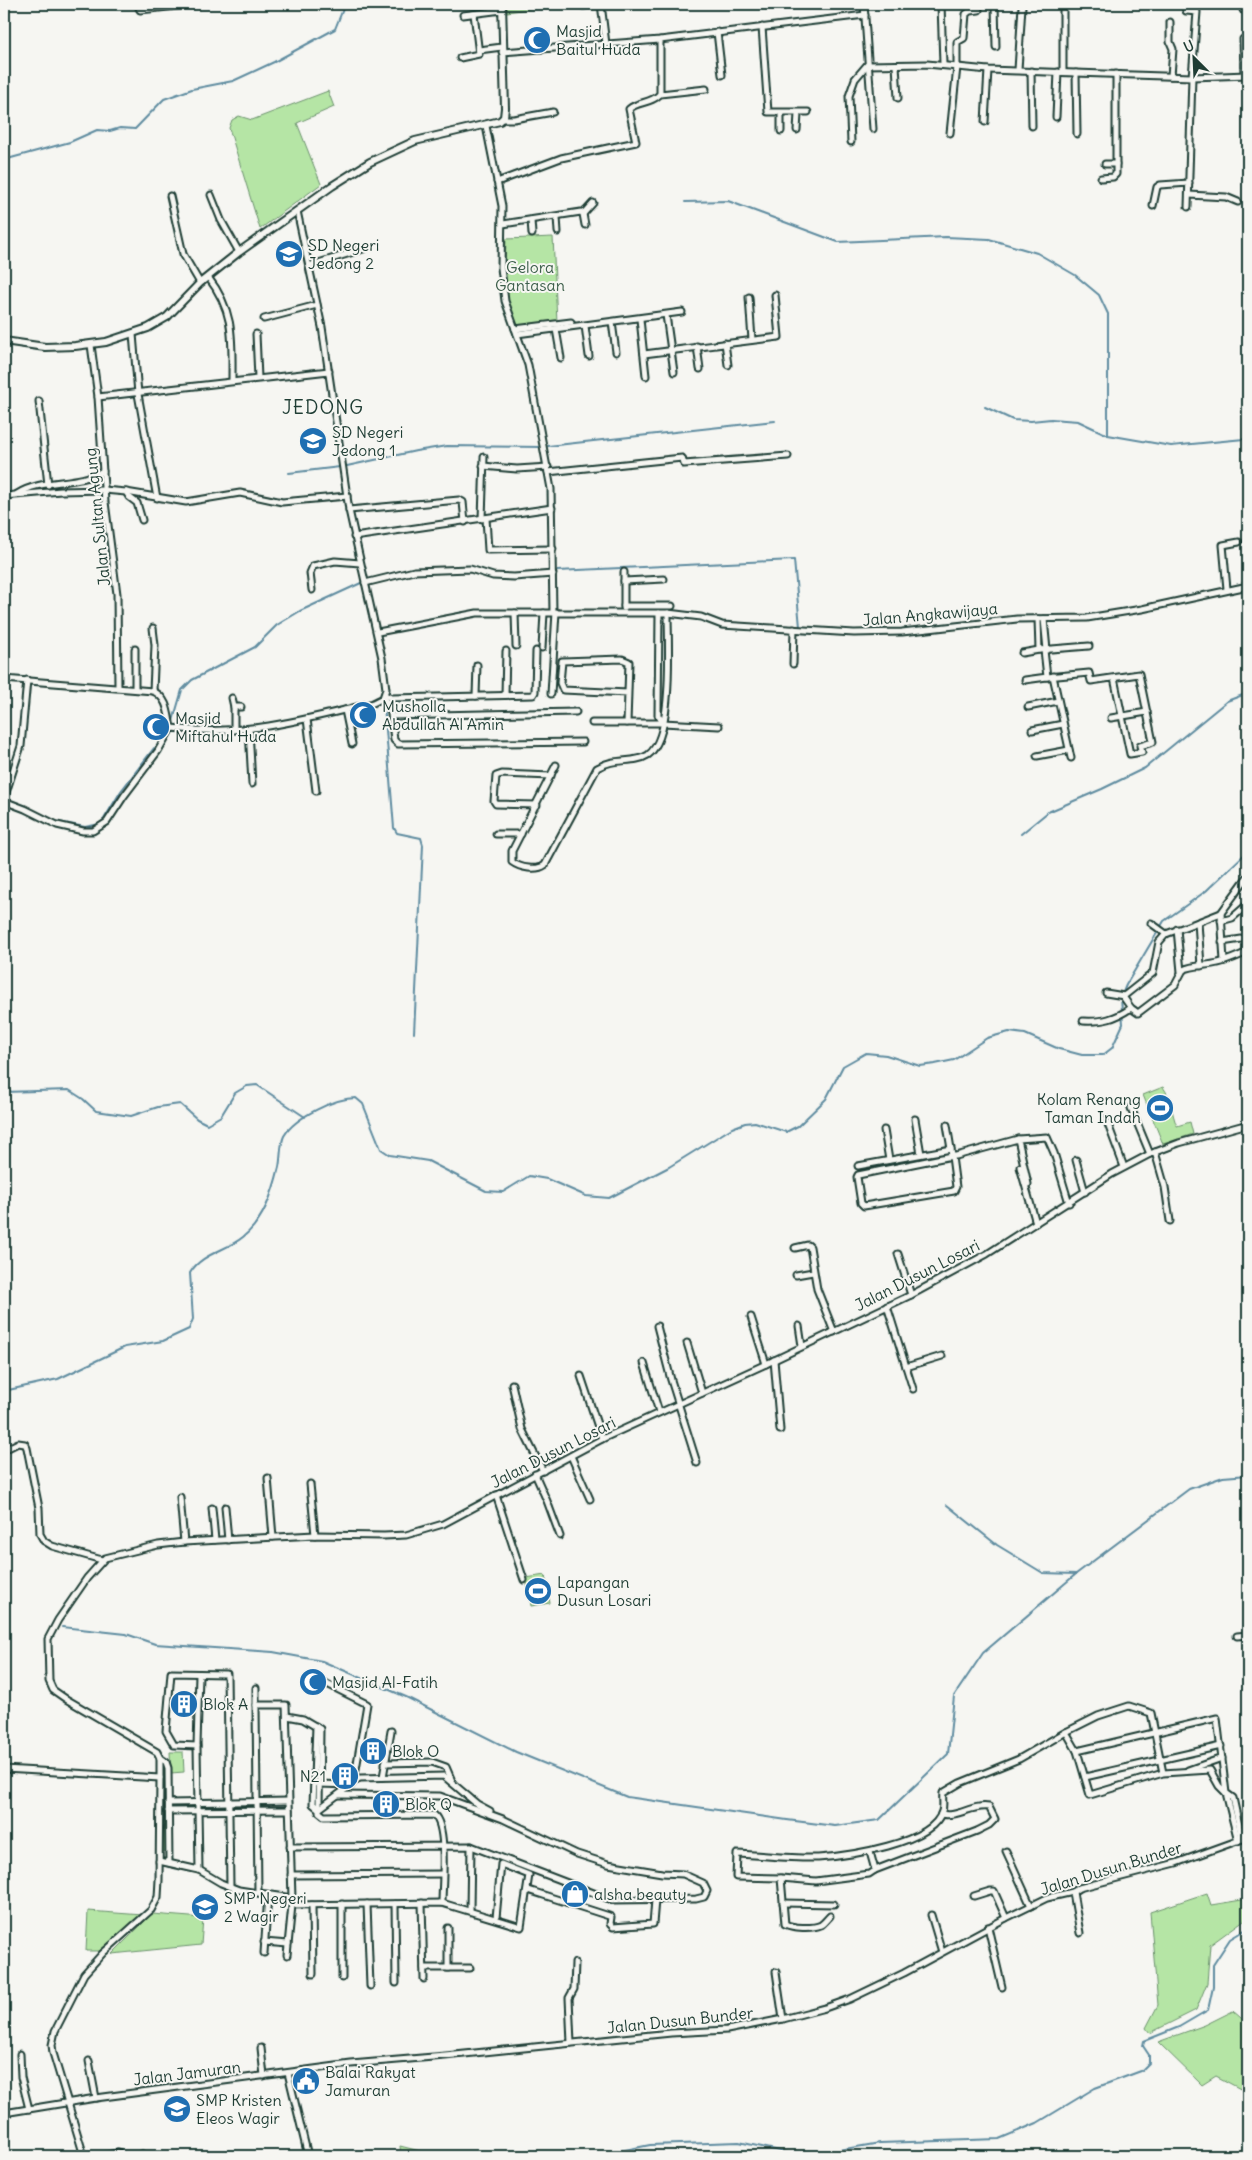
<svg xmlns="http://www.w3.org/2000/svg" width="1252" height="2160" font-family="Delius,sans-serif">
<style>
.green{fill:#b5e5a5;stroke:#6a916c}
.water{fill:#8ac1e8;stroke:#5f8ca0}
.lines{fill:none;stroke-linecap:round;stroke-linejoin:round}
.stream{stroke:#5f8ca0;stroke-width:2}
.minor-casing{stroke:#1f3d34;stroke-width:9}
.tertiary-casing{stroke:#1f3d34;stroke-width:10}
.minor{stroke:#f6f6f2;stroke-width:5}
.tertiary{stroke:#f6f6f2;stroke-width:6}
.labels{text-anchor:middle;stroke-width:4;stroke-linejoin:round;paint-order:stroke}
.poi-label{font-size:16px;fill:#1f3d34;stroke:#f6f6f2;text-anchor:start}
.park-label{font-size:16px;fill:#3d5f4b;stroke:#f6f6f2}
.street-label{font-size:16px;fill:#1f3d34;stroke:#f6f6f2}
.quarter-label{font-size:19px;letter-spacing:1px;fill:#1f3d34;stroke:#f6f6f2}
</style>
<rect width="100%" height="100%" fill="#f6f6f2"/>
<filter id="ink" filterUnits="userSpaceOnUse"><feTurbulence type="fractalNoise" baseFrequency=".02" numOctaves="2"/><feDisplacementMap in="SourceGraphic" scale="10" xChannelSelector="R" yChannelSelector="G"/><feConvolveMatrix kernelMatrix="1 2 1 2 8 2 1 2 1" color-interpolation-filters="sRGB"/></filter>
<g filter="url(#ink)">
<g class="green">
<polygon points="507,4 552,4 552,6 507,12"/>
<polygon points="328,91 334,107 297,123 321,184 260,229 229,128 232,120 239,116 252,120"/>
<polygon points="553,237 557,322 520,326 516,324 507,297 505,271 506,239"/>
<path d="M1163,1087C1172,1099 1171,1113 1177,1126L1190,1122L1193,1134L1163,1144L1143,1095Z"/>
<polygon points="545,1575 550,1603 531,1606 526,1578"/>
<polygon points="170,1752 183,1752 184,1772 171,1773"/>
<polygon points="163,1767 166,1769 165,1851 163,1852"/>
<polygon points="1207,1893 1211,1905 1248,1899 1248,1920 1244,1920 1210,1945 1207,1983 1196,2010 1150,2033 1146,2028 1158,2005 1150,1912"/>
<polygon points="88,1911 143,1915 99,1951 86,1951"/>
<polygon points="152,1914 203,1918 201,1945 112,1954"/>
<polygon points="1233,2011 1248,2024 1248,2093 1216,2076 1202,2085 1158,2042 1205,2025"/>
<polygon points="400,2146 428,2153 452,2154 452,2156 401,2156"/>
</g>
<polygon class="water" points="1163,1103 1166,1111 1155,1114 1152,1107"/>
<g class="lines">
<g class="stream">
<polyline points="4,163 11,158 70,142 97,130 110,131 120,128 135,129 164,99 192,89 233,81 274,62 335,29 345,4"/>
<polyline points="685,202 728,201 838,242 946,237 989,239 1037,253 1075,275 1099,295 1108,314 1108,435 1171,446 1244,439 1248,436"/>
<polyline points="985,407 1013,420 1031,421 1051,419 1078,421 1108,435"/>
<polyline points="548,446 775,421"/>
<polyline points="347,466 416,451 447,446 541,447"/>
<polyline points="289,473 340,467"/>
<polyline points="557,571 794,560 800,627"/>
<polyline points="800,633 834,634"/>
<polyline points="384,705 394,828 397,833 421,838 423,845 414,1033"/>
<polyline points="173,721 182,690 192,680 255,647 277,625 300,611 361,583"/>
<polyline points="8,799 46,817"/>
<polyline points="54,821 85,827 100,824 104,819 121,791 154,748"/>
<polyline points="1021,834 1048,812 1102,789 1145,768 1227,701 1248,693"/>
<polyline points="4,1092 69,1090 83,1099 96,1111 131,1116 158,1107 180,1104 197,1119 207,1124 221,1116 235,1093 247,1086 257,1085 305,1117"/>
<path d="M4,1391L58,1379L125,1347L163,1341L189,1329L193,1319L190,1273C202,1253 226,1251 243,1237C264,1220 273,1192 279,1167C281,1158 280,1144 284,1136C295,1117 335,1098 356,1098L363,1104L381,1149L390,1155L428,1161L486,1191L503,1192L529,1176L547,1179L586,1196L609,1198L669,1167L732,1128L745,1123L755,1122L786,1132L798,1126L826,1099L843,1066L866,1053L886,1055L920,1066L935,1064L954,1060L987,1038L1009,1032L1025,1034L1059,1049L1082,1055H1103L1112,1048L1123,1024L1121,997L1126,985L1164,921L1206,891L1248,851"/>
<polyline points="947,1505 997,1545 1043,1573 1076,1574 1189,1489 1223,1477 1248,1475"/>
<polyline points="62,1627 126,1634 155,1644 273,1652 322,1661 406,1697 516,1752 627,1797 787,1820 835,1826 879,1820 948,1754 954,1696 983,1653 1076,1574"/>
<polyline points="595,2156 650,2145 739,2142 803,2156"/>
<polyline points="804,2156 880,2143 999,2139 1037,2123 1095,2088 1141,2071 1149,2063 1149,2055 1143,2046 1144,2041 1179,2027 1208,2010 1213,1987 1213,1965 1230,1939 1248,1928"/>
</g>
<defs>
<g id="minor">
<polyline points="137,4 140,10 197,4"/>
<polyline points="601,4 606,44"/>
<polyline points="864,4 873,129"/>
<polyline points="941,4 943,64"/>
<polyline points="995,4 996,47"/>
<polyline points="1063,4 1063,72"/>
<polyline points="1184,4 1186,11 1197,12 1192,77 1188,207"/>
<polyline points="583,6 602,4"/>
<polyline points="1243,10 1243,4"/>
<polyline points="463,15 502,10"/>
<polyline points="1170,22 1170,42 1173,49 1171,76"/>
<polyline points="762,27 768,112 808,112"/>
<polyline points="717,32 722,75"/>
<polyline points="1243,39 1244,75"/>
<polyline points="479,50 502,47"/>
<polyline points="502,52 660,40 865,15"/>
<polyline points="460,58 479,54 474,14"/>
<polyline points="896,65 898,98"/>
<polyline points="1018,70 1022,6"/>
<polyline points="1031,71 1032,126"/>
<polyline points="1076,73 1077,134"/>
<polyline points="660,94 706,89"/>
<polyline points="1056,117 1058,72"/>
<polyline points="502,119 514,119 553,112"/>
<polyline points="985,122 988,70"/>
<polyline points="486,126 502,206 501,268 505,301 528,365 551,489 553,612"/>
<polyline points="797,130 798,114"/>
<polyline points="781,131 781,113"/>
<polyline points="950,133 957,67 957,42 964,38 966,14 970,11 979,10"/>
<polyline points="851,142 849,96 855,79 867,65 927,64 988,70 1192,77 1248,75"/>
<polyline points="1105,164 1116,164"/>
<polyline points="1101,178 1113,177 1116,174 1116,74"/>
<path d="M497,182L561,158L636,142L629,109C638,101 651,104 660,94V40"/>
<polyline points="211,195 221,220 239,252"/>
<polyline points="1189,195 1226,197 1238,202"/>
<polyline points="170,196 183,254 200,283"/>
<polyline points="1153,206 1157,187 1160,185 1189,183"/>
<polyline points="583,214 593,203"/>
<polyline points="557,217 558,232"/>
<polyline points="531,220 532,234"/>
<polyline points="503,224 581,212 583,214 585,225"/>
<polyline points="309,266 363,249"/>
<path d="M208,277C235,312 232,339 232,381"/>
<polyline points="749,297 752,340"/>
<polyline points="666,315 674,372"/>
<polyline points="264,319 317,305"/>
<polyline points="640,319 646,376"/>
<polyline points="612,322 616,352"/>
<polyline points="585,326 589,356"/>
<polyline points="515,329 571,322"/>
<polyline points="556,329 561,358"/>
<polyline points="133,334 138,394 157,498"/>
<polyline points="256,334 258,378"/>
<polyline points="517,334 682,312"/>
<polyline points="725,343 728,365"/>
<polyline points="91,345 98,397 105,502 117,594 118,687"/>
<polyline points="697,346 700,369"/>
<polyline points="644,354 779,337 775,295"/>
<polyline points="98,397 329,371"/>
<polyline points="39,401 48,485"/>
<polyline points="483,466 517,469 548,467"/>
<polyline points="548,472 682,458 684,464 788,456"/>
<polyline points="126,492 129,497 137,503 142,520"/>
<path d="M17,494C42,478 77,486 103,471"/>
<polyline points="4,496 61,491 104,490 126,492 186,502 240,493 282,502 347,496"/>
<polyline points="349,510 459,500 463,502 465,522"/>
<polyline points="486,518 488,550 553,549"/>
<polyline points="482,519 484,457"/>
<polyline points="354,537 552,508"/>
<polyline points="624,572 624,608"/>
<polyline points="624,581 664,579"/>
<polyline points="365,583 414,571 470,569 493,576 514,577 553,574"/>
<polyline points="1227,589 1223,545 1239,542"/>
<polyline points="312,590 310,573 313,566 335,561 360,563"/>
<polyline points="624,606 672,606"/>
<polyline points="515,613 516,646"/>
<polyline points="659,613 658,715 663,723"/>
<polyline points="1038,619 1039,650 1089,646"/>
<polyline points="1044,619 1047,650"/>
<polyline points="378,632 477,613 668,613 701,617 722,625 854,633 902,632 1017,619 1087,618 1142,609 1248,586"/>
<polyline points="542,648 544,613"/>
<polyline points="135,649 135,689"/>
<polyline points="1022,653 1039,650"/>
<polyline points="793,664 794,629"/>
<polyline points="1053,676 1071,758"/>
<polyline points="1047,677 1089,673 1091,681 1139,674 1153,742 1140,746 1142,752 1130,754 1114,678"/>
<path d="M4,679L153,691C168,698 168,713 171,728"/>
<polyline points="1025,680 1047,677 1044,650"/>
<polyline points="153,691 155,645 153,628"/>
<polyline points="551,694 556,612"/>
<polyline points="385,695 391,698 533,695 535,692 536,651"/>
<polyline points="505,695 506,651"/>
<polyline points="476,696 477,665"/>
<polyline points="232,698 234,707"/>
<polyline points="383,698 390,706 394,740 398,744 583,742"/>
<polyline points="1028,707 1058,701"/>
<polyline points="345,710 352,744"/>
<polyline points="392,716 576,712"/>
<polyline points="1111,718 1147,712"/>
<polyline points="307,719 316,791"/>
<polyline points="592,723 663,723 719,726"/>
<polyline points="627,723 629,662 622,659 562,661 560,683 563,690 628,693"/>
<polyline points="249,729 252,784"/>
<polyline points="234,730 234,707 241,707"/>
<polyline points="1032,730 1063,724"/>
<polyline points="1037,756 1069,750"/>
<path d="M556,765L512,851V862C520,868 537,871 545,865L597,768C614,757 634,764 648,755C674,737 668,644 668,613"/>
<polyline points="4,799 21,746 27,680"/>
<path d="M4,801L25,809L57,825L83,831H93L107,822L124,796L158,751L171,728C242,737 305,720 373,703L383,698L386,689L382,658L349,510L322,327L297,211"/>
<polyline points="537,805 496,804 494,801 496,776 502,774 551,776"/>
<polyline points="496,834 521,834"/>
<polyline points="1221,921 1232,918 1248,904"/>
<polyline points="1198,922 1221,913"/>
<polyline points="1151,923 1166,934"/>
<polyline points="1177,929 1181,972"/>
<polyline points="1222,942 1248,938"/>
<polyline points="1224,961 1221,913 1248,876"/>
<path d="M1201,966L1198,922L1166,934L1159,942L1153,973L1124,996V998L1131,1008L1138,1013L1175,985L1183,970C1193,965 1206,966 1218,963C1228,961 1238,956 1248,952"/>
<polyline points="1106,993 1124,996"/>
<path d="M1083,1021C1103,1022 1115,1019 1131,1008"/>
<polyline points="1131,1108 1150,1154"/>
<polyline points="915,1119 921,1154"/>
<polyline points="1106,1119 1124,1167"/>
<polyline points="947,1125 951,1149"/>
<polyline points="884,1130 889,1160"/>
<polyline points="1155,1152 1165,1187 1170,1221"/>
<polyline points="1076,1160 1085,1192"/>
<polyline points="858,1166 951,1149 956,1187 954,1191 864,1206 861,1203 857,1177 858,1175 952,1156 956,1156 1018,1139"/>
<polyline points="1020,1167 1036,1223"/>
<polyline points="1028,1184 1018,1139 1047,1137 1054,1153 1069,1203"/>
<polyline points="795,1248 808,1245 810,1247 817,1289 834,1332"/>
<polyline points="898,1254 911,1295"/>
<polyline points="796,1275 813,1272"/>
<polyline points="887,1306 913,1389"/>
<polyline points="751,1317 766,1364"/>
<polyline points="657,1326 671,1380 697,1463"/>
<polyline points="799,1326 802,1346"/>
<polyline points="687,1343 702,1393"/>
<polyline points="774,1360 780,1430"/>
<polyline points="644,1363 659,1412"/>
<polyline points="906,1367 942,1356"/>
<polyline points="581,1376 602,1439"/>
<polyline points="512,1384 522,1429 543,1471"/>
<polyline points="4,1450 18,1443 25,1444 27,1448 39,1508 40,1534 44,1541 52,1546 102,1560"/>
<polyline points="571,1456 590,1499"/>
<polyline points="535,1474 547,1501 560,1536"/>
<polyline points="268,1478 273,1537"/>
<polyline points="310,1484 315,1535"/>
<polyline points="496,1495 524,1580"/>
<polyline points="180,1497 184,1542"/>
<polyline points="225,1507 228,1540"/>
<polyline points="212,1508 215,1540"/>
<polyline points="1237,1636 1248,1635"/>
<polyline points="325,1683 367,1704 354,1781"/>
<polyline points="256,1688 256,1705"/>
<polyline points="287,1716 303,1719 320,1729 319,1809"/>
<path d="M316,1726L313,1804L319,1809V1812L324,1816L434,1815C448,1827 442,1884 442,1903"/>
<polyline points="197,1746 174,1745 166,1731 171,1673 227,1674 230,1886"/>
<polyline points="1077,1751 1217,1718 1226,1793 1233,1798 1242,1839"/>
<polyline points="160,1758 166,1762 168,1768 169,1863"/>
<polyline points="385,1763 432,1762 446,1767 452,1781"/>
<polyline points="4,1769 160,1778"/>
<polyline points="1188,1770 1222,1758"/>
<polyline points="1163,1773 1151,1713 1129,1706 1098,1716 1066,1732 1077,1751 1090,1795 1163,1773 1210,1770 1219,1786 1226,1793 1238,1841"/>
<polyline points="383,1777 391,1731"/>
<polyline points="1085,1777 1221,1746"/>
<polyline points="319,1784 351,1785"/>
<polyline points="168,1803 288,1801"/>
<polyline points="319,1809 351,1785 354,1781 360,1778 444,1776 477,1804 490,1811"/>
<polyline points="168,1811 289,1810"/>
<polyline points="290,1847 471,1846 612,1900 696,1899 704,1897 707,1891 703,1883 683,1874 662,1873 608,1864 577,1854 503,1819 440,1796 338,1795"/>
<polyline points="1006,1851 1031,1906"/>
<polyline points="159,1861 199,1870 221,1883 239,1890 292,1898 292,1905 442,1903 521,1927 529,1875 501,1864 496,1918"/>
<polyline points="199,1870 197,1746 199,1674"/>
<path d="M875,1870L977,1831L989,1825L995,1819L989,1807C972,1804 958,1818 941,1814"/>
<polyline points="291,1875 442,1874"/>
<polyline points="781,1878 816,1881 869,1874 875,1870 870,1852"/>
<polyline points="528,1890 609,1916 611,1917 610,1924 613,1927 653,1924 655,1900"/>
<polyline points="1073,1892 1080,1933"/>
<polyline points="258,1893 256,1705 286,1705 292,1898"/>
<polyline points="974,1896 990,1891 994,1891 1006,1918"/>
<polyline points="422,1903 424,1979"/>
<polyline points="783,1903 834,1904"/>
<polyline points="342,1904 342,1978"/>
<polyline points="367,1904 370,1986"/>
<polyline points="395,1904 396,1983"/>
<polyline points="312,1905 313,1974"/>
<polyline points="470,1910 471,1846"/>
<polyline points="931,1915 942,1952"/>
<path d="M830,1916C827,1919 824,1923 821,1925C812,1929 793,1928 785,1924L781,1878L736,1877L737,1854C764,1855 791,1859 818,1858C846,1856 934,1844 942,1811C944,1806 942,1799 943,1793L960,1783L1019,1759L1066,1732"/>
<polyline points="988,1927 1002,1987"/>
<polyline points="264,1942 288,1944"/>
<polyline points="264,1953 268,1895"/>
<polyline points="287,1955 292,1905"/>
<polyline points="424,1968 470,1968"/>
<polyline points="448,1968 448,1928"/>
<polyline points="776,1972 783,2019"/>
<polyline points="571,2043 569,1998 574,1989 575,1963"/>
<polyline points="261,2048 264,2076"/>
<polyline points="20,2054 21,2077 29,2109"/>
<polyline points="89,2061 96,2098"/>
<polyline points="288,2073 308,2156"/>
<polyline points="4,2113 96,2098 351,2064 445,2056 671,2033 727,2030 783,2019 825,2008 850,1999 904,1973 1006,1918 1047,1898 1073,1892 1079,1888 1176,1863 1248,1837"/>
<polyline points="142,2154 143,2156"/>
<polyline points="84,2156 53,2053 52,2045 55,2031 84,1974 103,1953 151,1910 158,1897 159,1880 160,1778 160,1758 157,1752 66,1699 53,1690 49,1681 48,1639 58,1620 87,1578 105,1558 158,1545 184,1542 315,1535 384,1536 406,1535 443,1524 602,1439 766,1364 911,1295 987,1254 1112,1174 1150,1154 1179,1143 1248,1124"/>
<polyline points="102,2156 118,2153"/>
</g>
<polyline id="tertiary" points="4,341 45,347 75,346 106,342 148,328 167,317 200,283 239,252 332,186 370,162 415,141 500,121 504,117 505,108 502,4"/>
</defs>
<use href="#minor" class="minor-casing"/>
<use href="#tertiary" class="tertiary-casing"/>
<use href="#minor" class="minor"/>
<use href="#tertiary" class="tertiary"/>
</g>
</g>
<defs>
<symbol id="mosque-disc" viewBox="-11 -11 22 22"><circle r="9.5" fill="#1f6fb2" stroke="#f6f6f2"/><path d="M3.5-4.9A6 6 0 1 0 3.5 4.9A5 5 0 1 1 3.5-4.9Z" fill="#fff"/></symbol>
<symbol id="school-disc" viewBox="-11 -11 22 22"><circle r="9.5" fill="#1f6fb2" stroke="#f6f6f2"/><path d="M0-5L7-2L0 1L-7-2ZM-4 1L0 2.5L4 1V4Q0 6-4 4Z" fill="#fff"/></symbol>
<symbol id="stadium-disc" viewBox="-11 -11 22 22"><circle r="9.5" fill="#1f6fb2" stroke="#f6f6f2"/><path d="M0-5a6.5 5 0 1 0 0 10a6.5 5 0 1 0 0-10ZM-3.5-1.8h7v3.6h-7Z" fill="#fff"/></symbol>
<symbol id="building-disc" viewBox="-11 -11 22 22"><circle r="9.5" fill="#1f6fb2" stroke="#f6f6f2"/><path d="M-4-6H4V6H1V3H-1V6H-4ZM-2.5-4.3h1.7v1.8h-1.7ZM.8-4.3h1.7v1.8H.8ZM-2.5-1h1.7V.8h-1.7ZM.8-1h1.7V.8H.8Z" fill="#fff"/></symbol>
<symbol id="shop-disc" viewBox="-11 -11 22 22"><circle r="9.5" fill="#1f6fb2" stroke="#f6f6f2"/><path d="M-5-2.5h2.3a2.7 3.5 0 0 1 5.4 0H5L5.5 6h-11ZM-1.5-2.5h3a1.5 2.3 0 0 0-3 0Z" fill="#fff"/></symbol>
<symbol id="civic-disc" viewBox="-11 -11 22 22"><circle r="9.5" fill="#1f6fb2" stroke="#f6f6f2"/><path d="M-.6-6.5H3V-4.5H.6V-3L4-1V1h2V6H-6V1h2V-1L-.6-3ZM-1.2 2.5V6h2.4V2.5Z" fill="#fff"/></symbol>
</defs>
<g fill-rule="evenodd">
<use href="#mosque-disc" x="521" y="24" width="32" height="32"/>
<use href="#school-disc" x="273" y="238" width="32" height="32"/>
<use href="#school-disc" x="297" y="425" width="32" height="32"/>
<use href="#mosque-disc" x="347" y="699" width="32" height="32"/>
<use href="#mosque-disc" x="140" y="711" width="32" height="32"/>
<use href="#stadium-disc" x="1144" y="1092" width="32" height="32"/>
<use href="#stadium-disc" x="522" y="1575" width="32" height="32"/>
<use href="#mosque-disc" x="297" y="1666" width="32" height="32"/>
<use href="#building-disc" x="168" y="1688" width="32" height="32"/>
<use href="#building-disc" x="357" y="1735" width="32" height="32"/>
<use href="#building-disc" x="329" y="1760" width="32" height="32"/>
<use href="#building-disc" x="370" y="1788" width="32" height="32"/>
<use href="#shop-disc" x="559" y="1878" width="32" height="32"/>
<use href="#school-disc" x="189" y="1891" width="32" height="32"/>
<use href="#civic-disc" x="290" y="2065" width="32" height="32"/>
<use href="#school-disc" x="161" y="2093" width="32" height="32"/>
</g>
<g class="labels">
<g class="poi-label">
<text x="556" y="37">Masjid<tspan x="556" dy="18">Baitul Huda</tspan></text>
<text x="308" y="251">SD Negeri<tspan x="308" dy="18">Jedong 2</tspan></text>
<text x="332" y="438">SD Negeri<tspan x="332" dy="18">Jedong 1</tspan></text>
<text x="382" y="712">Musholla<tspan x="382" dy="18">Abdullah Al Amin</tspan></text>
<text x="175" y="724">Masjid<tspan x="175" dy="18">Miftahul Huda</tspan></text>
<text x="1141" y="1105" text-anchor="end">Kolam Renang<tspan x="1141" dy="18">Taman Indah</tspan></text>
<text x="557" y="1588">Lapangan<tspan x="557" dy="18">Dusun Losari</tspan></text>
<text x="332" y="1688">Masjid Al-Fatih</text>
<text x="203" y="1710">Blok A</text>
<text x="392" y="1757">Blok O</text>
<text x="326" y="1782" text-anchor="end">N21</text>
<text x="405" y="1810">Blok Q</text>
<text x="594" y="1900">alsha beauty</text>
<text x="224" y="1904">SMP Negeri<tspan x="224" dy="18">2 Wagir</tspan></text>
<text x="325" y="2078">Balai Rakyat<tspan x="325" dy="18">Jamuran</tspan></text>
<text x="196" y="2106">SMP Kristen<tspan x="196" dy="18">Eleos Wagir</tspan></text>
</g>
<g class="park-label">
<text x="530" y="273">Gelora<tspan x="530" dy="18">Gantasan</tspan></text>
</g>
<g class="street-label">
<text transform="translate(97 517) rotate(-96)" y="6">Jalan Sultan Agung</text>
<text transform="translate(930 614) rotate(-5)" y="6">Jalan Angkawijaya</text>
<text transform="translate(917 1275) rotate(-27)" y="6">Jalan Dusun Losari</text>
<text transform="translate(553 1452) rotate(-27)" y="6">Jalan Dusun Losari</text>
<text transform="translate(1111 1868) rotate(-17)" y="6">Jalan Dusun Bunder</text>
<text transform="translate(680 2020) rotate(-6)" y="6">Jalan Dusun Bunder</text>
<text transform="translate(187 2073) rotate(-7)" y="6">Jalan Jamuran</text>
</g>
<g class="quarter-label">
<text x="323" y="414">JEDONG</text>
</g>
</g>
<rect width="1252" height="2160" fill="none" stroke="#f6f6f2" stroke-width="20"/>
<rect x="10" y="10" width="1232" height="2140" fill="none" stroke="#1f3d34" stroke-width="2" filter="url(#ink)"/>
<g transform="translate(1194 58) rotate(336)" stroke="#f6f6f2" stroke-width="4" paint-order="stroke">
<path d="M0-4L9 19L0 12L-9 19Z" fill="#1f3d34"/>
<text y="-8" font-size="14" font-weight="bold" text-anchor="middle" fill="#1f3d34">U</text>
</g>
</svg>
